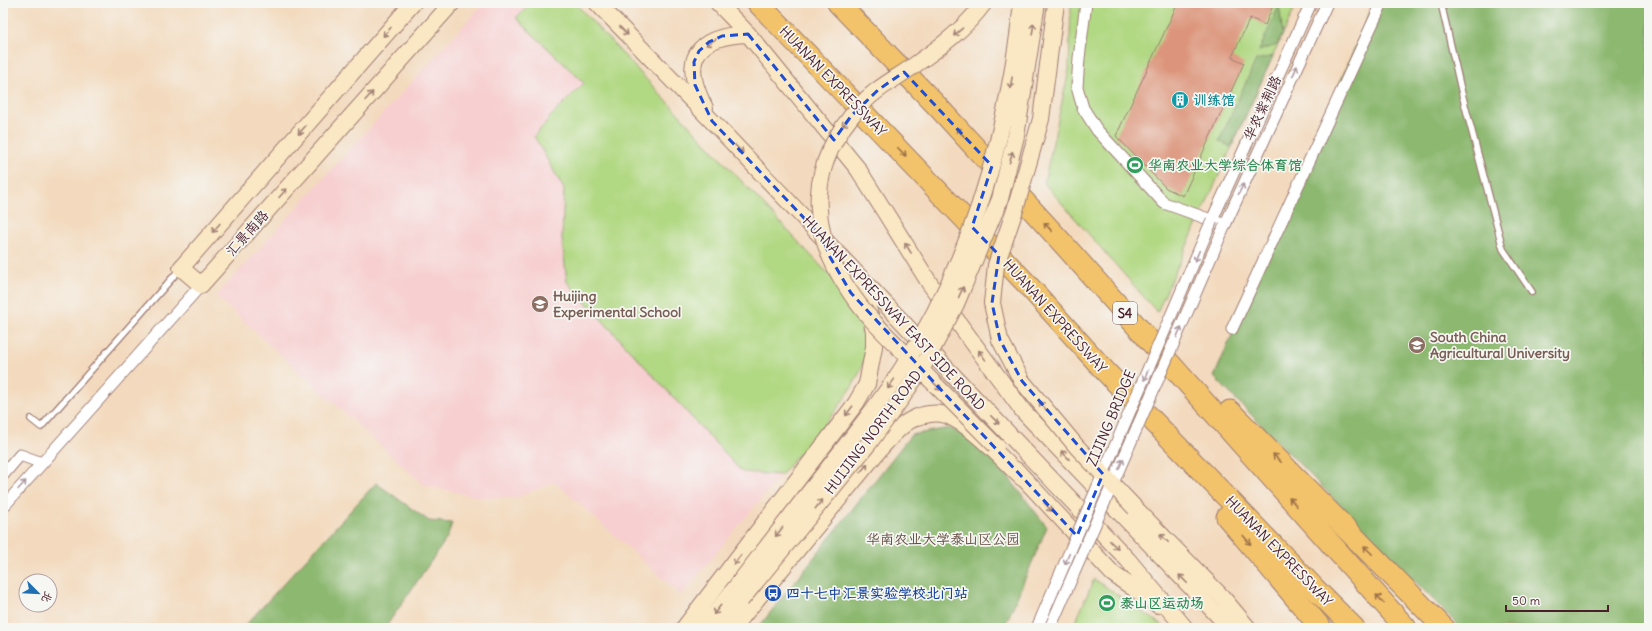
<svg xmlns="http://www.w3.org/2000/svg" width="1652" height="631" font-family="Delius,'LXGW WenKai TC',sans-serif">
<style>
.built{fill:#f7cfd0}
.green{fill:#b1d882;stroke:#7e7c56}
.forest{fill:#8cb870;stroke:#6b6c4e}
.building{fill:#dc957b}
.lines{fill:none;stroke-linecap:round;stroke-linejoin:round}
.lane-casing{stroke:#9e7c74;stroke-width:8}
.street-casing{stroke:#9e7c74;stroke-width:13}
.secondary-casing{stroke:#9e7c74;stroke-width:18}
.highway-casing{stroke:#9e7c74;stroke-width:23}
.lane{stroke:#fff;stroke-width:5.5}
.street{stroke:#fff;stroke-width:11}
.secondary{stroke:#fae7c3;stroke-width:16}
.highway{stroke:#f2c36a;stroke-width:21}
.street-bridge-casing{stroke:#9e7c74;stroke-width:13;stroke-linecap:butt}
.secondary-bridge-casing{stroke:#9e7c74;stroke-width:18;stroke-linecap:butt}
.street-bridge{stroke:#fff;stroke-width:11}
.secondary-bridge{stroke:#fae7c3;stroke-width:16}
.oneway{stroke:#a28377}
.oneway2{stroke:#ae9aa0}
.oneway3{stroke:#9e714a}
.marked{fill:none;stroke:#1d4ed8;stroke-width:3;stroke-dasharray:8 5;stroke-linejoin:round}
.labels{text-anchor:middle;stroke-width:3.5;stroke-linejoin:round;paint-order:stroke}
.shield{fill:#f6f6f2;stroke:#7e6067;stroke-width:1}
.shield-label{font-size:13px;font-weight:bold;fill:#4a1f2b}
.street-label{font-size:14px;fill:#4a1f2b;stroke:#f6f6f2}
.culture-label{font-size:14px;font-weight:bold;fill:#0d838f;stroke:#f6f6f2;text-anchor:start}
.leisure-label{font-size:14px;font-weight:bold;fill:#27864d;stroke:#f6f6f2;text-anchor:start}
.education-label{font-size:14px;font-weight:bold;fill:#785e54;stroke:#f6f6f2;text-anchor:start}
.park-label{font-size:14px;fill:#644d41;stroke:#f6f6f2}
.transit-label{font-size:14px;font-weight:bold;fill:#164399;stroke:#f6f6f2;text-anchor:start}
</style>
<rect width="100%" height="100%" fill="#f6f6f2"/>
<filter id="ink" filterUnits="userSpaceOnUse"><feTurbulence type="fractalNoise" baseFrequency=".025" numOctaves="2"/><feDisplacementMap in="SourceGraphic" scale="8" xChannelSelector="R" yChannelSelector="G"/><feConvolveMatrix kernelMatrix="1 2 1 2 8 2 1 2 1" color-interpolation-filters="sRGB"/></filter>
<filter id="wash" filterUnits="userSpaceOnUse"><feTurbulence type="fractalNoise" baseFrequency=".012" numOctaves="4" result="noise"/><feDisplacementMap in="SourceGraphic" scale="16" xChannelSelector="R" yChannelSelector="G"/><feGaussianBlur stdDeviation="0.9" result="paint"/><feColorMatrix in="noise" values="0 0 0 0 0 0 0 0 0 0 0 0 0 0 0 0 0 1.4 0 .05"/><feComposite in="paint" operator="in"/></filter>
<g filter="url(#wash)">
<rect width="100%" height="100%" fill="#f3dabe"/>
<polygon class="built" points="484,3 575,3 858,376 841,403 681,595 555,482 516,498 477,497 424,485 216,296"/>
<g class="green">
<path d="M531,3H575L863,311C864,325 866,339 865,352C864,387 804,447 781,475L742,472L567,282L562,239L564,189L534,136L549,120L548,119L584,83L516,18Z"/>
<polygon points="1071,3 1297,3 1157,312 1044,183 1069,70"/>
<polygon points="1094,579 1165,627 1165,628 1073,628"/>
</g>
<g class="forest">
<polygon points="1374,3 1649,3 1649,628 1461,628 1214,377"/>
<polygon points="1279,5 1283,34 1277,45 1259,51"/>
<polygon points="1273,56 1231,147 1219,141 1256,60"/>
<polygon points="949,428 982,443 1047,527 1004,628 758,628 911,435"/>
<polygon points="376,483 429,521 452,523 447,538 385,628 243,628"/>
</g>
<g id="blocks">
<polygon class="building" points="1178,3 1274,3 1265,25 1250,18 1232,57 1244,63 1183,196 1166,188 1116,136"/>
</g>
</g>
<g filter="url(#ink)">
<use href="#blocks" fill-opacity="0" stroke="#9e7c74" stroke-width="1"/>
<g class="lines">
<defs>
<g id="lane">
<polyline points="1441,3 1462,94 1503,249 1532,292"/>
<polyline points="31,419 41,427 181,268"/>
</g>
<g id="street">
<polyline points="1086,3 1079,58 1077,87 1083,108 1097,130 1164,203 1225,225 1327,3"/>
<polyline points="1212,220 1311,3"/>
<polyline points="1232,329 1382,3"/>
<polyline points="3,475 20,455 42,463"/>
<polyline points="3,507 201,285"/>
</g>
<g id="secondary">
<polyline points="413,3 181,268 201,285 452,3"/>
<polyline points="597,3 712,121 1128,560 1185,628"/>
<polyline points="718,3 748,34 858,169 930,284 1023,411 1230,628"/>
<path d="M705,108C680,60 695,36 748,34"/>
<polyline points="1016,470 1113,574 1158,605"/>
<polyline points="1135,508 1223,598 1248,628"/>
<polyline points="684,628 856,403 867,384 874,347 874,331 866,299 854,281"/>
<polyline points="703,628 732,592"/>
<polyline points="718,628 736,606"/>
<path d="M733,628L879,450C889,439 900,425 913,419C923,414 936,412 946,415C971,424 1002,459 1022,478"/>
</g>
<g id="highway">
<polyline points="758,3 1025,282 1105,371 1321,595 1354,628"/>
<polyline points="838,3 939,108 1066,247 1406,628"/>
<polyline points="1230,411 1444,628"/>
<polyline points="1227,517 1321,628"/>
</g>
</defs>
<use href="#lane" class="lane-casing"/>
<use href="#street" class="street-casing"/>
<use href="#secondary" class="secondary-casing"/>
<use href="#highway" class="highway-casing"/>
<use href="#lane" class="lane"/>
<use href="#street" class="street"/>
<use href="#secondary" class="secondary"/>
<use href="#highway" class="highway"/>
<defs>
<g id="street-bridge">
<polyline points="1037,628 1212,220"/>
<polyline points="1050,628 1225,225"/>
</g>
<g id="secondary-bridge">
<path d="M984,3C965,29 939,48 912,67C895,79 875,89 861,105C807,163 806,228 850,292C867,318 892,340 913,362C941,390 968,418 996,446"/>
<polyline points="1056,3 1041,119 1015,210 996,265 992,303 1000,340 1022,381 1077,447 1135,508"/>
<path d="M732,592C764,551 795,510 827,470C853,436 880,403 903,367C974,257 1008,132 1022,3"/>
<polyline points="741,600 869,443 901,399 926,361 956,304 1000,199 1016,136 1037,3"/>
</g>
</defs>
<use href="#street-bridge" class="street-bridge-casing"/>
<use href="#secondary-bridge" class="secondary-bridge-casing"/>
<use href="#street-bridge" class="street-bridge"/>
<use href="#secondary-bridge" class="secondary-bridge"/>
</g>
<defs><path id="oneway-shaft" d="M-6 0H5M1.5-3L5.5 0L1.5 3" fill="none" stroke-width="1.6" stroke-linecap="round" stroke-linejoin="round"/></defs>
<g class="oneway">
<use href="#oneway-shaft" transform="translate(1033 29) rotate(-81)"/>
<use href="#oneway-shaft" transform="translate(624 31) rotate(46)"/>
<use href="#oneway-shaft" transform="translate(387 32) rotate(131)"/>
<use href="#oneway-shaft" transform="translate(958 32) rotate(139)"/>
<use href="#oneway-shaft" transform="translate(711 42) rotate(148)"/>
<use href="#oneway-shaft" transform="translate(1011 83) rotate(101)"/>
<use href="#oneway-shaft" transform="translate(369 96) rotate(-48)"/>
<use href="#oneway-shaft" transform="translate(846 122) rotate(129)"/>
<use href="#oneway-shaft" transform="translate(302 130) rotate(131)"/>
<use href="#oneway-shaft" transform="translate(739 149) rotate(46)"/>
<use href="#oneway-shaft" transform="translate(1011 157) rotate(-75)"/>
<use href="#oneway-shaft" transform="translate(283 193) rotate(-48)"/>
<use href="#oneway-shaft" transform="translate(216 228) rotate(131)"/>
<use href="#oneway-shaft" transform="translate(908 248) rotate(-122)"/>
<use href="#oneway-shaft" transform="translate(961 292) rotate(-66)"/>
<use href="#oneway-shaft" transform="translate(982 355) rotate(-126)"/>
<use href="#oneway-shaft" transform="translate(891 384) rotate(125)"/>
<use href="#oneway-shaft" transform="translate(937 386) rotate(46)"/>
<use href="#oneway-shaft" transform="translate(1043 406) rotate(-130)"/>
<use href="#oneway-shaft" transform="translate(849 411) rotate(127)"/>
<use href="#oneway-shaft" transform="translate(995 420) rotate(46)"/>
<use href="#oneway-shaft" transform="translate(1065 455) rotate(-134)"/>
<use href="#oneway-shaft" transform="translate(864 468) rotate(-50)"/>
<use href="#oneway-shaft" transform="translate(819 504) rotate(-51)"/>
<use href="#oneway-shaft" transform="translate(1048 507) rotate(48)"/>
<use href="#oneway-shaft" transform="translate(779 532) rotate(128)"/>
<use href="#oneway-shaft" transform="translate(1164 538) rotate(-134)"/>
<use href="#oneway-shaft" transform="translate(1114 545) rotate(46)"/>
<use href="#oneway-shaft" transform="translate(737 560) rotate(128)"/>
<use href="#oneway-shaft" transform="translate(1183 579) rotate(-134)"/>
<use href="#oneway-shaft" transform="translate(717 610) rotate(129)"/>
</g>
<g class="oneway2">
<use href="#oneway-shaft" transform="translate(1295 71) rotate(-65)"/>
<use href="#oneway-shaft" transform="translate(1241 189) rotate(-65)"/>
<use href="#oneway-shaft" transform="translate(1197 256) rotate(113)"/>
<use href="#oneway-shaft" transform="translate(1179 332) rotate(-67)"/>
<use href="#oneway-shaft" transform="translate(1146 375) rotate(113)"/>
<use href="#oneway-shaft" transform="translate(1121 464) rotate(-67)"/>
<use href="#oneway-shaft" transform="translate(22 485) rotate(-48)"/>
<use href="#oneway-shaft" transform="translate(1067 559) rotate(113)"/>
</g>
<g class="oneway3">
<use href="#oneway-shaft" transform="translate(960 132) rotate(-133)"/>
<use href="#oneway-shaft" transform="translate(902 152) rotate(46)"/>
<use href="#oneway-shaft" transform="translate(1048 227) rotate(-133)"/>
<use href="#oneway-shaft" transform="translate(1277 458) rotate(-135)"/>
<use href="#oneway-shaft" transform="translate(1293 502) rotate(-132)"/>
<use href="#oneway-shaft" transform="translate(1247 540) rotate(50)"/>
<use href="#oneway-shaft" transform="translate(1368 550) rotate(-135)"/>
<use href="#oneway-shaft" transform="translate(1380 599) rotate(-132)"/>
</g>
</g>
<path class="marked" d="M748,34L834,140L851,116L878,90L904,72L992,166L972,227L999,255L992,303L1000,340L1022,381L1103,474L1077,536L851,293L830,257L822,237L712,121L695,85L694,62L699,51L709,42L722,36Z"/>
<defs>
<symbol id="building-disc" viewBox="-11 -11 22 22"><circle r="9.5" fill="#0f9aa8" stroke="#f6f6f2"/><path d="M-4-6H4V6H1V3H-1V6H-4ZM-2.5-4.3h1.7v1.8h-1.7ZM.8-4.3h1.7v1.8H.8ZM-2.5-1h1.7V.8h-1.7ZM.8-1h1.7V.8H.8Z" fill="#fff"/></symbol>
<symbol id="stadium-disc" viewBox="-11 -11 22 22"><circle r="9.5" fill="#2e9e5b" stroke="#f6f6f2"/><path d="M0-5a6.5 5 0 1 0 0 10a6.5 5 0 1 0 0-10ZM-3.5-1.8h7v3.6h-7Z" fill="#fff"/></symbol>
<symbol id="school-disc" viewBox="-11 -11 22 22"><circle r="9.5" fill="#8d6e63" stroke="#f6f6f2"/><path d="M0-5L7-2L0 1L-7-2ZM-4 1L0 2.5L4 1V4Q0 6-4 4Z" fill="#fff"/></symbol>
<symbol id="university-disc" viewBox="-11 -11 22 22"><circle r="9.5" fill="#8d6e63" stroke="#f6f6f2"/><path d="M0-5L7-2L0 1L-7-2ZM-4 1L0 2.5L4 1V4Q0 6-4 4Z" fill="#fff"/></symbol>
<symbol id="bus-disc" viewBox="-11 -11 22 22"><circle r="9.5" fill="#1a4fb4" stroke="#f6f6f2"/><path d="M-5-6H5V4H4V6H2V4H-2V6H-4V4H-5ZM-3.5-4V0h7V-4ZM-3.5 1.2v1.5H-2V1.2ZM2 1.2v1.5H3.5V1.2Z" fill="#fff"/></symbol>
</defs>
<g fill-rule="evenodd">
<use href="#building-disc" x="1170" y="90" width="20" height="20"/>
<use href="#stadium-disc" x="1125" y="155" width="20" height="20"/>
<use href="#school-disc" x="530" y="294" width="20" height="20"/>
<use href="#university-disc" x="1407" y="335" width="20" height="20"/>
<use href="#bus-disc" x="763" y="583" width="20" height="20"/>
<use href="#stadium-disc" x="1097" y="593" width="20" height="20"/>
</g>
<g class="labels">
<rect class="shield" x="1113" y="302" width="24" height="22" rx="3"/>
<g class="shield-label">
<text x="1125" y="318">S4</text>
</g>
<g class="street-label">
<text transform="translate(833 81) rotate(46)" y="5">HUANAN EXPRESSWAY</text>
<text transform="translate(1262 108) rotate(-65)" y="5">华农紫荆路</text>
<text transform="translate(247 233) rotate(-48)" y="5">汇景南路</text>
<text transform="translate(894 313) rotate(47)" y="5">HUANAN EXPRESSWAY EAST SIDE ROAD</text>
<text transform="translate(1055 316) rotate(48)" y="5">HUANAN EXPRESSWAY</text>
<text transform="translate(1111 418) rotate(-67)" y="5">ZIJING BRIDGE</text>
<text transform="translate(873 432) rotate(-53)" y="5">HUIJING NORTH ROAD</text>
<text transform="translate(1279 551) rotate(46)" y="5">HUANAN EXPRESSWAY</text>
</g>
<g class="culture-label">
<text x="1193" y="105">训练馆</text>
</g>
<g class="leisure-label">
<text x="1148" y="170">华南农业大学综合体育馆</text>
<text x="1120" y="608">泰山区运动场</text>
</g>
<g class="education-label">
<text x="553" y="301">Huijing<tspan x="553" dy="16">Experimental School</tspan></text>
<text x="1430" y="342">South China<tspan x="1430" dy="16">Agricultural University</tspan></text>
</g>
<g class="park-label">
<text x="943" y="544">华南农业大学泰山区公园</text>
</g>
<g class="transit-label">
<text x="786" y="598">四十七中汇景实验学校北门站</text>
</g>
</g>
<rect width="1652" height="631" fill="none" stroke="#f6f6f2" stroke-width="16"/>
<g transform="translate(38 593) rotate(114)"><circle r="19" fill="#f6f6f2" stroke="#b1a0a2"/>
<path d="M0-3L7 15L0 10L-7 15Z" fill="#1f6fb2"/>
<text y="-6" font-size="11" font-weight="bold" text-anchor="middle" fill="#4a1f2b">北</text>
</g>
<path d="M1506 605v6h102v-6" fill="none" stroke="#4a1f2b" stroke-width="2"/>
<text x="1512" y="605" font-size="12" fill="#4a1f2b" stroke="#f6f6f2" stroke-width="3" paint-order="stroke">50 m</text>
</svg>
